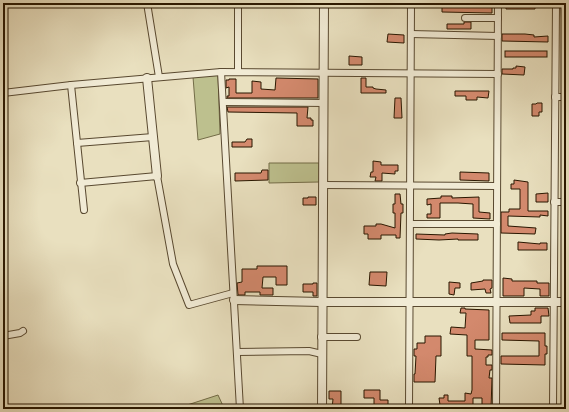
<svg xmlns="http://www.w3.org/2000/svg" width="569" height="412" font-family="'IM FELL Great Primer',serif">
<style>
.green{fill:#bdc08e;stroke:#736c47}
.building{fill:#d3896d;stroke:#291700}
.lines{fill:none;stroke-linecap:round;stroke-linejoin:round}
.minor-casing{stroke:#594930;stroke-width:8}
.tertiary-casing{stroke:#594930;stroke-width:10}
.minor{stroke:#f1ebd5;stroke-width:6}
.tertiary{stroke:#f1ebd5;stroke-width:8}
</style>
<rect width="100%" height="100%" fill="#e9e0bf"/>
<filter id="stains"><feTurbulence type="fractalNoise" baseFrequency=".005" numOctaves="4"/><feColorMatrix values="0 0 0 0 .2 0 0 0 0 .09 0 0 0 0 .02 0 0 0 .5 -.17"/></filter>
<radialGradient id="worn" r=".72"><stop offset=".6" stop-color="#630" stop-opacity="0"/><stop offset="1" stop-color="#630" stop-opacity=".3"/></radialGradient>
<g class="green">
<polygon points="218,74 220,134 198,140 193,77"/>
<polygon points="269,163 319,163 319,182 269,183"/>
<polygon points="218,395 224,408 236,405 236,409 175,409"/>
</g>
<g class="building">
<polygon points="508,3 535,3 535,9 506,9 506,5 508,5"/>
<polygon points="561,3 566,4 566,35 562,35"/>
<polygon points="442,6 492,6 492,13 442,12"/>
<polygon points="464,22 471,22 471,29 447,29 447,24 464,24"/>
<polygon points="388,34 404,35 404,43 387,42"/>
<polygon points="502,34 525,34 534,35 534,37 548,36 548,42 502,41"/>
<rect x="505" y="51" width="42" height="6"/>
<polygon points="349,56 362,57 362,65 349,65"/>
<polygon points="516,66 525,67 524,75 502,74 502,69 513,69 513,68 516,68"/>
<polygon points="276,78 318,79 318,98 227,98 227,96 229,96 229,87 226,88 226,80 229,80 229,79 236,79 236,93 252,93 252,81 261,82 261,89 275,90"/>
<polygon points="361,78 366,78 366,87 373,87 373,88 376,89 386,90 386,93 361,93"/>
<polygon points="455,91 489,91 488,98 477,97 477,100 466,100 466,96 455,96"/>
<polygon points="395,98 401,98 402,118 394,118"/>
<polygon points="537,103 542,103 542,112 539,112 539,116 532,116 532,104 536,104"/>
<polygon points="227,107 308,107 307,118 311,118 311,120 313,120 313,126 297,126 297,113 228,112"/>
<polygon points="247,139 252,139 252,147 232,147 232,142 245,142"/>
<polygon points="373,161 381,162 381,165 398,165 398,171 395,171 395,174 382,173 382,181 375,181 376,177 370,177 371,172 373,172"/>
<polygon points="262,170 268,170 268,180 235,181 235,173 261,173"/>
<polygon points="460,172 489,173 489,181 460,180"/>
<polygon points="514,180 528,182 528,211 548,211 548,216 540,215 540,217 508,216 508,226 536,228 535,234 501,233 501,212 509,212 509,209 520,209 520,189 511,189 511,184 514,184"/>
<polygon points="548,193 548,202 536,202 536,194"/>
<polygon points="395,194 400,194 401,204 403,204 403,213 401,213 400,238 396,238 396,235 381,235 381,239 368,239 368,234 364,234 364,226 376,226 376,224 381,224 395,228 395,213 393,213 393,204 395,204"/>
<polygon points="441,196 452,196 452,198 479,197 479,212 490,213 490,219 473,218 473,204 458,203 440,203 440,218 427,218 427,214 431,214 431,204 427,205 427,199 441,198"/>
<polygon points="308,197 316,197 316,205 303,205 303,198 308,198"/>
<polygon points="452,233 478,234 478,240 458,240 458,239 439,240 416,239 416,234 445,235 445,234"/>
<polygon points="518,242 540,244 540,243 547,243 547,250 518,250"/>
<polygon points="257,266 287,266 287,285 276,285 276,277 263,277 262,288 273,288 273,295 260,295 260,292 245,292 245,295 238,295 237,283 242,282 242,269 257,269"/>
<polygon points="370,272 387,272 386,286 369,285"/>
<polygon points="503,278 512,279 512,281 537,281 537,283 549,283 549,296 540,296 540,289 524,288 524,296 503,296"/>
<polygon points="483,280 492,280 492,288 490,289 491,293 486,293 485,289 471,290 471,283 483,281"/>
<polygon points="449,282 460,283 460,288 455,288 454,295 449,294"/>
<polygon points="313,283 317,283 317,296 313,296 313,292 303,292 303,284 313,284"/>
<polygon points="461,308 465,308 465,309 489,310 489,340 475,340 475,349 492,350 492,355 488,355 488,357 486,357 486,365 492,365 492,370 490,370 489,378 492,378 491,409 482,409 482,398 473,398 473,409 444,407 444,405 440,405 439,398 444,398 444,395 448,395 448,401 465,401 465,393 471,394 472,390 472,356 467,356 467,335 450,334 451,327 465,328 466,313 460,313"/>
<polygon points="535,308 548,308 549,316 541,316 541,323 510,323 509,316 531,315 531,311 535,311"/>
<polygon points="502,333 545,333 545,346 547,346 547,354 545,354 545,365 501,364 501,356 539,356 539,341 502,340"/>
<polygon points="425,336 441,336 441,356 436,356 435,382 414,382 414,374 415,374 416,356 414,356 414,349 417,349 417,343 425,343"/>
<polygon points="364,390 380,390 380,400 388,400 388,405 382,405 382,409 374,409 374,398 364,398"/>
<polygon points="329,391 341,391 341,409 332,409 333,399 329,399"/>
</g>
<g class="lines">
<defs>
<g id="minor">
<polyline points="147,3 159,77"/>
<polyline points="465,18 498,18"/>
<polyline points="411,34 498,36"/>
<polyline points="238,71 238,3"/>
<polyline points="221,72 240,409"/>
<polyline points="71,85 84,210"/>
<polyline points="3,93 71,85 221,72 498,74"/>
<polyline points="555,97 566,97"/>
<polyline points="223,102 324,103"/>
<polyline points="77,143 153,137"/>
<polyline points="80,183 157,176 173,264 189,305 233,293"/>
<polyline points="323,185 497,186"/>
<polyline points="554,202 566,202"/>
<polyline points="410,224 497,224"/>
<polyline points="3,336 20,333 23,331"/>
<polyline points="321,337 357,337"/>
<polyline points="237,352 309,351 322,354"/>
<polyline points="409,409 411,3"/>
<polyline points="496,409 498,3"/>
<polyline points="553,409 556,3"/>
</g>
<g id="tertiary">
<polyline points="147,78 157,176"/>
<polyline points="234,300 321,302 566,302"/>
<polyline points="322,409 324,3"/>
</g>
</defs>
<use href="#minor" class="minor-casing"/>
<use href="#tertiary" class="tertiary-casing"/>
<use href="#minor" class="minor"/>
<use href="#tertiary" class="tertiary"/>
</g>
<rect width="569" height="412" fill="none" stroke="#e9e0bf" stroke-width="16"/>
<rect x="4" y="4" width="561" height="404" fill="none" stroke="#291700" stroke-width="2"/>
<rect x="8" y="8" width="553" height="396" fill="none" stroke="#291700"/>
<rect width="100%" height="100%" filter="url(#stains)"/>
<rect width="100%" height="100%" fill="url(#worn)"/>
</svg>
